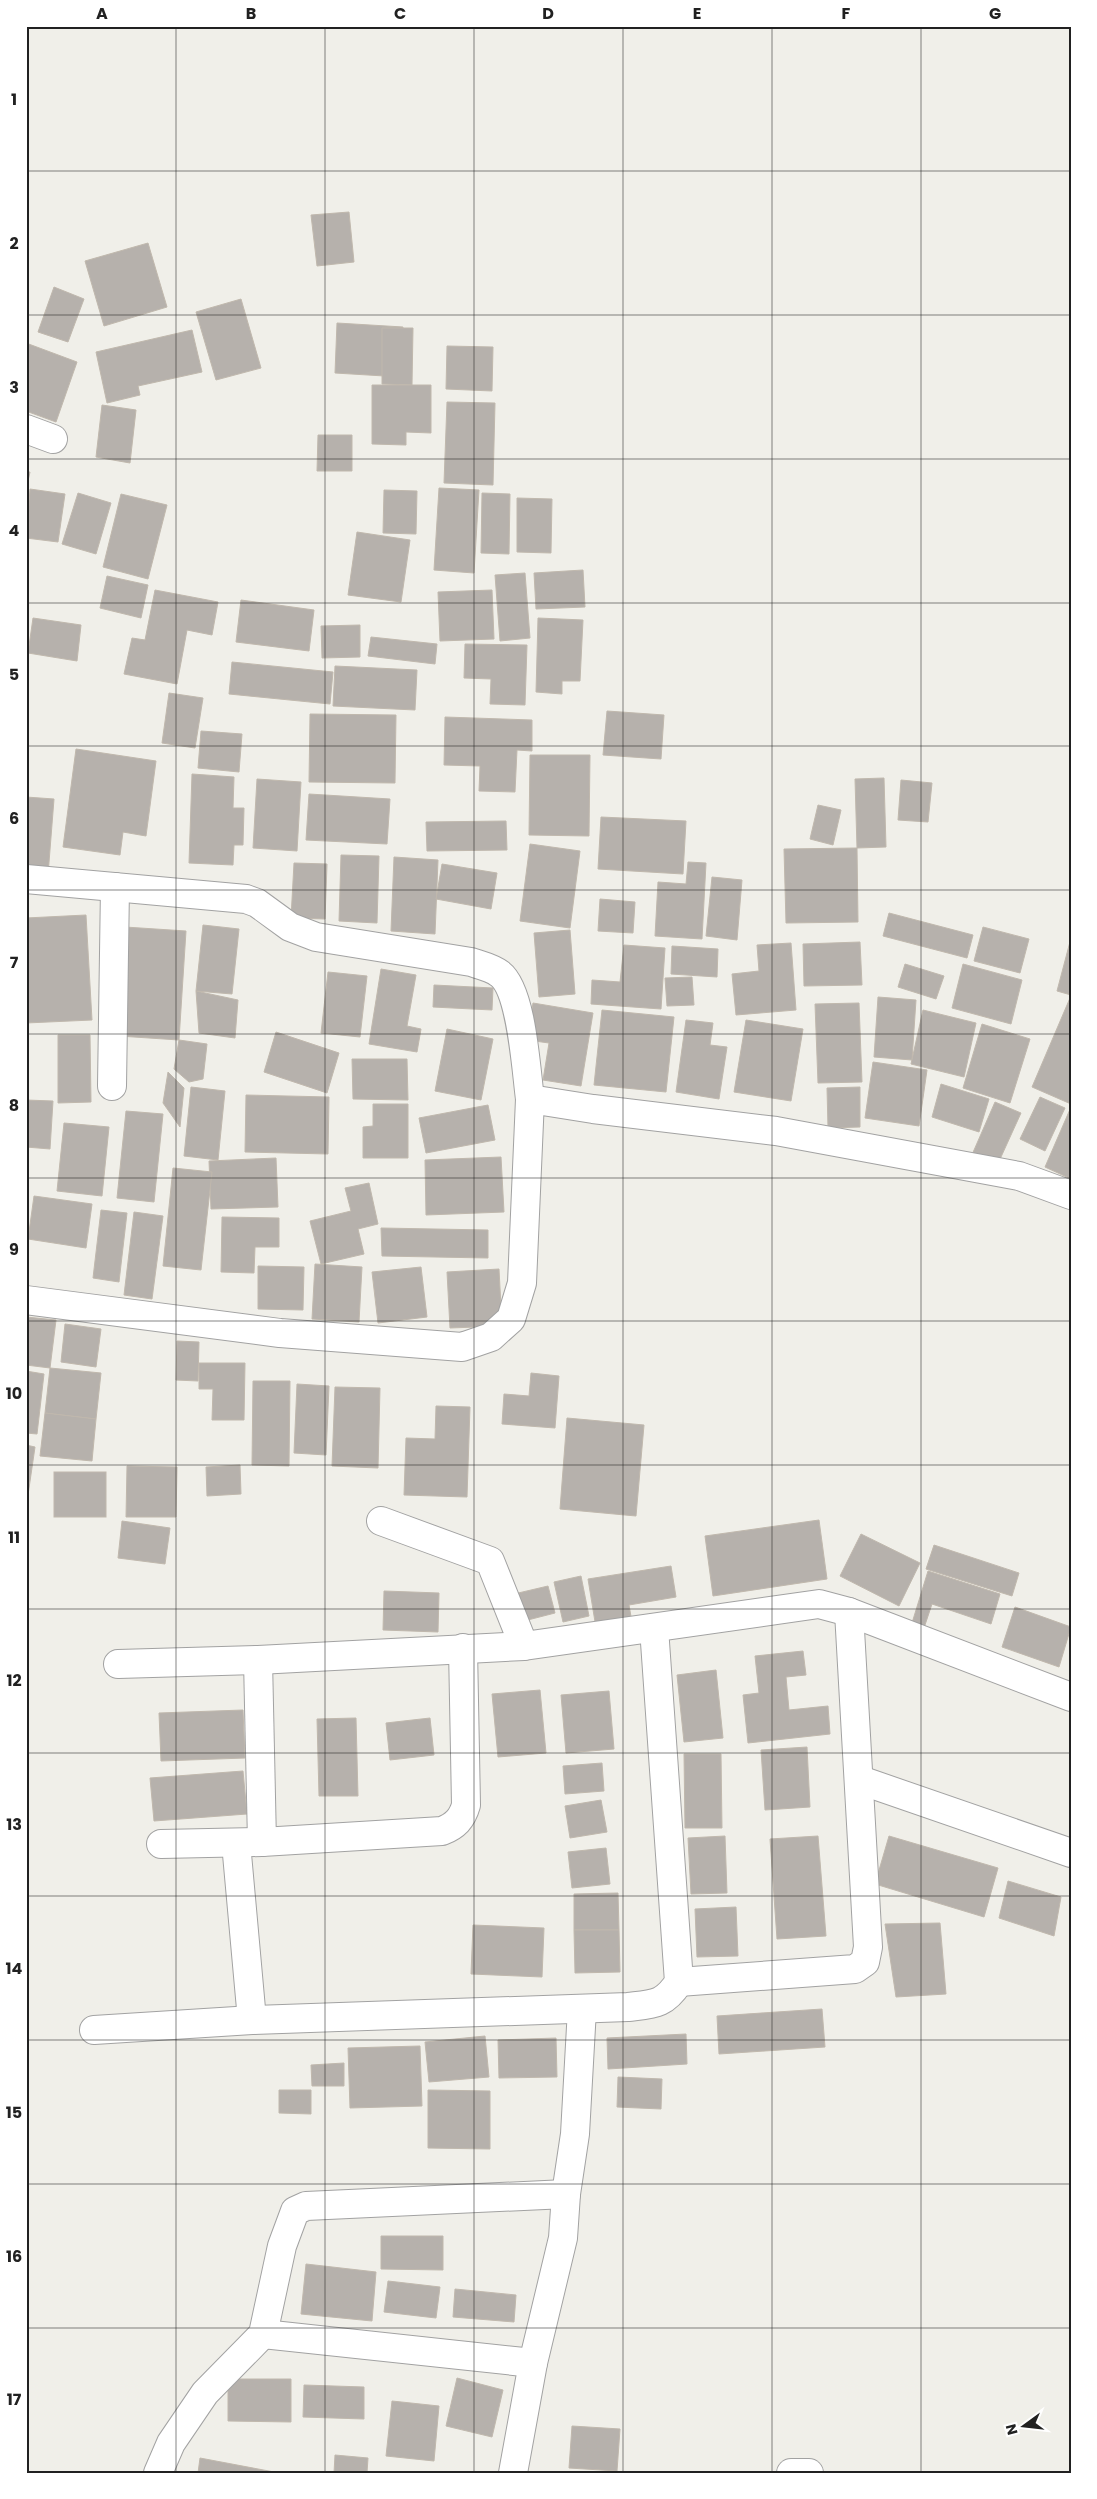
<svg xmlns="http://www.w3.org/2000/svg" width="1097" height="2499" font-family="Poppins,sans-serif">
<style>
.building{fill:#b6b1ac;stroke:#c0b8ad}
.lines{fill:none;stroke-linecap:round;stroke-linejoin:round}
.minor-casing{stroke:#a2a2a2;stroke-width:30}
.minor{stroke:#fff;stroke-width:28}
.grid{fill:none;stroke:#212121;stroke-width:1;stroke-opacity:0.55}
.neatline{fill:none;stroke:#212121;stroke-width:2}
.grid-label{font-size:16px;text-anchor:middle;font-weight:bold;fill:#212121}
</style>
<rect width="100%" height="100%" fill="#f0efe9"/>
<g class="building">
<polygon points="349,212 354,262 317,266 311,215"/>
<polygon points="148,243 167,307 104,326 85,261"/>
<polygon points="54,287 84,299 68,342 38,332"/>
<polygon points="241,299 261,368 216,380 196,312"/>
<polygon points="337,323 403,327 401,377 335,373"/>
<polygon points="382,328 413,328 412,385 382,384"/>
<polygon points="192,330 202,372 138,386 140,395 107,403 96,352"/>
<polygon points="26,343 77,362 56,422 26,411"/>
<polygon points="447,346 493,347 492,391 446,389"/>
<polygon points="372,385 431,385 431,433 406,432 406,445 372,444"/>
<polygon points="447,402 495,403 493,485 444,483"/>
<polygon points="102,405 136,410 130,463 96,457"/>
<polygon points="318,435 352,435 352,471 317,471"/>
<polygon points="26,472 30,472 26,490"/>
<polygon points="439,488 479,490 474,573 434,570"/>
<polygon points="30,489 65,494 58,542 26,538"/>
<polygon points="384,490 417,491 416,534 383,533"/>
<polygon points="78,493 111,503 96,554 62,544"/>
<polygon points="482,493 510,494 509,554 481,553"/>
<polygon points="121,494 167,505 148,579 103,567"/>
<polygon points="517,498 552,499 551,553 517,552"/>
<polygon points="357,532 410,540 401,602 348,595"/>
<polygon points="583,570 585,607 536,609 534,573"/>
<polygon points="525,573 530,638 500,641 495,575"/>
<polygon points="107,576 148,585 141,618 100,608"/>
<polygon points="155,590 218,602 212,635 187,630 177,684 124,674 132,638 145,640"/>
<polygon points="492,590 494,639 440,641 438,592"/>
<polygon points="241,600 314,610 309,651 236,642"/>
<polygon points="33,618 81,625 77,661 28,653"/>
<polygon points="538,618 583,620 580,681 562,681 562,694 536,692"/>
<polygon points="360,625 360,657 322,658 321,626"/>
<polygon points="371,637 437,644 435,664 368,656"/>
<polygon points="465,644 527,645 525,705 490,704 491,679 464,678"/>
<polygon points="232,662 333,672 330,704 229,694"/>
<polygon points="335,666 417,670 415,710 333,706"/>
<polygon points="169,693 203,698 195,748 162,743"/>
<polygon points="607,711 664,715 661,759 603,755"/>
<polygon points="310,714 396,715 395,783 309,782"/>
<polygon points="445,717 532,720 532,751 517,750 515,792 479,791 480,766 444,765"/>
<polygon points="201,731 242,734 239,772 198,768"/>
<polygon points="76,749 156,761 146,836 123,832 120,855 63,847"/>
<polygon points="530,755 590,755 589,836 529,835"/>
<polygon points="192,774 234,777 233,808 244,808 243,845 234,845 233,865 189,863"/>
<polygon points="884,778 886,847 857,848 855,779"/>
<polygon points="257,779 301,782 297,851 253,848"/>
<polygon points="901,780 932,783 928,822 898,820"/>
<polygon points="309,794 390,799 387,844 306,840"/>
<polygon points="26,797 54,799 48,875 26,873"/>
<polygon points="818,805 841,810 833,845 810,839"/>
<polygon points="601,817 686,821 683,874 598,869"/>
<polygon points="506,821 507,850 427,851 426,822"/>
<polygon points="530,844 580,851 570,928 520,921"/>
<polygon points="857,848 858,922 786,923 784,849"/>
<polygon points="341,855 379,856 377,923 339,921"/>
<polygon points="394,857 438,860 435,934 391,931"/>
<polygon points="688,862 706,863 702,939 655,936 658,882 686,884"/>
<polygon points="294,863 327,864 325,919 291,918"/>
<polygon points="442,864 497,873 491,909 436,899"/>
<polygon points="712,877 742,880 737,940 706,936"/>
<polygon points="600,899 635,902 633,933 598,931"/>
<polygon points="889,913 973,935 967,958 883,936"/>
<polygon points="86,915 92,1020 26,1023 26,918"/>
<polygon points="203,925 239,929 232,994 196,991"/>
<polygon points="125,927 186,931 179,1040 119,1036"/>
<polygon points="983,927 1029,939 1020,973 974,961"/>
<polygon points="570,930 575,994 539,997 534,933"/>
<polygon points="1071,938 1071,995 1057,991"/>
<polygon points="860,942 862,985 804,986 803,944"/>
<polygon points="791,943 796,1010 736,1015 732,974 759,971 757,945"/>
<polygon points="624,945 665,948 661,1009 591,1004 592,980 620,982"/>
<polygon points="672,946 718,949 717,977 671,974"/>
<polygon points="905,964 944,976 936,999 898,987"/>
<polygon points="963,964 1022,980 1011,1024 952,1008"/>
<polygon points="381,969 416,975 407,1026 421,1029 417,1052 369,1044"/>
<polygon points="328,972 367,976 360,1037 321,1033"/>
<polygon points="692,977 694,1005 667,1006 665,978"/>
<polygon points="434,985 493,988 492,1010 433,1007"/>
<polygon points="196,991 238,1000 235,1038 199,1033"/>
<polygon points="878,997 916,1000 912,1060 874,1057"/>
<polygon points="1070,998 1071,998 1071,1104 1032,1087"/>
<polygon points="533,1003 593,1013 581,1086 543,1080 549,1043 527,1040"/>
<polygon points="859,1003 862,1082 818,1083 815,1004"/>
<polygon points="602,1010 674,1017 666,1092 594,1085"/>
<polygon points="923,1010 976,1023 964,1077 911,1064"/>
<polygon points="686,1020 713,1023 710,1045 727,1047 719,1099 676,1092"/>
<polygon points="746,1020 803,1029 791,1101 734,1092"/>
<polygon points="982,1024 1030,1039 1010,1103 963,1088"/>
<polygon points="447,1029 493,1039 481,1100 435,1091"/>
<polygon points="276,1032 339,1053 327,1093 264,1072"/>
<polygon points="58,1035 90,1035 91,1102 58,1103"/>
<polygon points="179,1040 207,1044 203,1079 189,1082 174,1069"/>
<polygon points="352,1059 407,1059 408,1100 353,1099"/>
<polygon points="873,1062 927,1070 919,1126 865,1118"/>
<polygon points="168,1072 184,1088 180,1127 163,1103"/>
<polygon points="941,1084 989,1099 979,1132 932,1117"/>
<polygon points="191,1087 225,1091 218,1160 184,1156"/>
<polygon points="860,1087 860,1127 828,1128 827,1088"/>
<polygon points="246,1095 329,1097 328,1154 245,1152"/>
<polygon points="1040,1097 1065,1108 1045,1151 1020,1139"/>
<polygon points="26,1100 53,1101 50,1149 26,1147"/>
<polygon points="995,1102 1021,1113 996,1168 971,1157"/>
<polygon points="373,1104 408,1104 408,1158 363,1158 363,1127 373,1126"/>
<polygon points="488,1105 495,1140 426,1153 419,1118"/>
<polygon points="1071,1107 1071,1179 1045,1167"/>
<polygon points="126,1111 163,1114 154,1202 117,1198"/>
<polygon points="64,1123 109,1127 102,1196 57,1191"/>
<polygon points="501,1157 504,1212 426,1215 425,1160"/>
<polygon points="276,1158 278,1207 211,1209 209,1161"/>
<polygon points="173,1168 212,1172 201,1270 163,1266"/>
<polygon points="369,1183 378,1224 358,1229 364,1254 321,1264 310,1221 351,1211 345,1188"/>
<polygon points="34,1196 92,1204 86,1248 28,1239"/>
<polygon points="101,1210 127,1213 119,1282 93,1278"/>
<polygon points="134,1212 163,1216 152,1299 124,1295"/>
<polygon points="222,1217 279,1218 279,1247 255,1247 254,1273 221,1272"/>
<polygon points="381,1228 488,1230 488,1258 382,1256"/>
<polygon points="315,1264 362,1267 359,1322 312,1319"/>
<polygon points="258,1266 304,1267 303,1310 258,1309"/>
<polygon points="421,1267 427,1317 378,1323 372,1272"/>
<polygon points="499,1269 502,1326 450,1328 447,1272"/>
<polygon points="26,1317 56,1320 50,1368 26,1365"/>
<polygon points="65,1324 101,1329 96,1367 61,1362"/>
<polygon points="177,1341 199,1342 198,1381 176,1380"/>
<polygon points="199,1363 245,1363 244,1420 212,1420 213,1389 199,1389"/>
<polygon points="50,1368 101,1373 96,1419 45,1413"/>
<polygon points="26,1371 44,1374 37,1434 26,1433"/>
<polygon points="531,1373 559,1376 555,1428 502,1424 504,1394 529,1396"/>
<polygon points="253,1381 290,1381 289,1466 252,1465"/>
<polygon points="297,1384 329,1386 326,1455 294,1453"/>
<polygon points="335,1387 380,1388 378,1468 332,1466"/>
<polygon points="436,1406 470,1407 467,1497 404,1495 406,1438 435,1439"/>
<polygon points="45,1413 96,1419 92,1461 40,1456"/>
<polygon points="567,1418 644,1425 636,1516 560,1509"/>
<polygon points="26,1445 35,1447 28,1495 26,1495"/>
<polygon points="240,1465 241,1494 207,1496 206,1467"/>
<polygon points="127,1466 177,1467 176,1517 126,1517"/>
<rect x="54" y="1472" width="52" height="45"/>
<polygon points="819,1520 827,1579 713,1596 705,1536"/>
<polygon points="122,1521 170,1528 165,1564 118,1558"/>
<polygon points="861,1534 920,1563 899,1606 840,1576"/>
<polygon points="934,1545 1019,1573 1012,1596 926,1569"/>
<polygon points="671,1566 676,1597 629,1605 633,1628 597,1634 588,1579"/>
<polygon points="928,1571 1000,1594 991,1624 932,1604 924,1628 912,1623"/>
<polygon points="581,1576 589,1616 563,1622 554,1582"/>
<polygon points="548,1586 555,1613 520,1622 514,1594"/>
<polygon points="384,1591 439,1593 438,1632 383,1630"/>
<polygon points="1015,1607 1071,1627 1059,1667 1002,1647"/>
<polygon points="803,1651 806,1675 786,1677 789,1710 828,1706 830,1734 748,1743 743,1695 759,1693 755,1656"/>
<polygon points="716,1670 723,1738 684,1742 677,1675"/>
<polygon points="540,1690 546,1753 498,1757 492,1694"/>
<polygon points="609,1691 614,1749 566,1753 561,1695"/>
<polygon points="243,1710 245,1758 161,1761 159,1713"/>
<polygon points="356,1718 358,1796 319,1796 317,1719"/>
<polygon points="430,1718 434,1755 390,1760 386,1723"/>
<polygon points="807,1747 810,1807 765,1810 761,1750"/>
<polygon points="684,1754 721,1754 722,1828 685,1828"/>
<polygon points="602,1763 604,1791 565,1794 563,1766"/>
<polygon points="243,1771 247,1814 154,1821 150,1778"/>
<polygon points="601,1800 607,1832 570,1838 565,1806"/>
<polygon points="725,1836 727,1893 691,1894 688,1838"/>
<polygon points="818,1836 826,1936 777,1939 770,1839"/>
<polygon points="889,1836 998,1868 984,1917 875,1884"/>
<polygon points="606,1848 610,1884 572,1888 568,1852"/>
<polygon points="1008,1881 1061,1897 1054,1936 999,1918"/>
<polygon points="618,1893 619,1930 574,1930 574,1894"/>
<polygon points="736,1907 738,1956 697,1957 695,1909"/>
<polygon points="940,1923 946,1994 896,1997 885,1924"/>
<polygon points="473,1925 544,1928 542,1977 471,1974"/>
<polygon points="574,1930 619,1930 620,1972 575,1973"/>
<polygon points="822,2009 825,2047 719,2054 717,2016"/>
<polygon points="686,2034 687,2064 608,2069 607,2038"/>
<polygon points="485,2036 489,2077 429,2082 425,2042"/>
<polygon points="556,2038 557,2077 499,2078 498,2040"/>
<polygon points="420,2046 422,2106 350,2108 348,2048"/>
<polygon points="344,2063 344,2086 312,2086 311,2065"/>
<polygon points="618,2077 662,2079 661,2109 617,2107"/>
<polygon points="279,2090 311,2090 311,2114 279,2113"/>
<polygon points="428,2090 490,2091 490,2149 428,2148"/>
<polygon points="381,2236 443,2236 443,2270 381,2269"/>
<polygon points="306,2264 376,2272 372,2321 301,2314"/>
<polygon points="388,2281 440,2287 436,2318 384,2312"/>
<polygon points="455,2289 516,2295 514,2322 453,2317"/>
<polygon points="457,2378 503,2390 492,2437 446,2426"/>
<polygon points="228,2379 291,2379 291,2422 228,2421"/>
<polygon points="304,2385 364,2387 364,2419 303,2417"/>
<polygon points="392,2401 439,2406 434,2461 386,2456"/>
<polygon points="572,2426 620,2429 617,2471 569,2468"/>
<polygon points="335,2455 368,2458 367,2473 334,2473"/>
<polygon points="200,2458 274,2472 274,2473 198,2473"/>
</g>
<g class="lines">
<defs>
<g id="minor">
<polyline points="26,429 53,439"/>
<path d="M26,879L246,899L257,903L290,927L316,937L471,962C480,965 493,968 500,974C522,991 526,1070 530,1099"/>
<polyline points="112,1086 115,887"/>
<polyline points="26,1300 280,1333 462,1347 491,1337 511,1319 522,1283 530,1099 593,1109 776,1131 1019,1176 1071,1195"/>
<polyline points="381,1521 490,1561 524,1646 819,1604 849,1612 1071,1697"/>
<polyline points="258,1660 262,1842"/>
<polyline points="118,1664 258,1660 524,1646"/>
<polyline points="860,1780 1071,1853"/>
<polyline points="236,1843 252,2020"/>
<path d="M161,1844L262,1842L442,1831C455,1826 462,1819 466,1805L463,1648"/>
<polyline points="679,1982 855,1969 865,1962 868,1947 849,1612"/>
<path d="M94,2030L252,2020L628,2007C654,2004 664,2005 679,1982L654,1628"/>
<polyline points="263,2334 533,2363"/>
<polyline points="158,2473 171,2443 205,2393 263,2334 282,2246 295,2211 306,2206 566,2194"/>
<polyline points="513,2473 533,2363 563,2238 566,2194 575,2134 582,2009"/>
<polyline points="791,2473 809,2473"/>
</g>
</defs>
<use href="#minor" class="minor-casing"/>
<use href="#minor" class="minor"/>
</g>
<path class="grid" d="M176,26V2473M325,26V2473M474,26V2473M623,26V2473M772,26V2473M921,26V2473M26,171H1071M26,315H1071M26,459H1071M26,603H1071M26,746H1071M26,890H1071M26,1034H1071M26,1178H1071M26,1321H1071M26,1465H1071M26,1609H1071M26,1753H1071M26,1896H1071M26,2040H1071M26,2184H1071M26,2328H1071"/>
<rect width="1097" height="2499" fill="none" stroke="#ffffff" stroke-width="55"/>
<g transform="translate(1024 2426) rotate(255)" stroke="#ffffff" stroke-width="4" paint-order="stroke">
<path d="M0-4L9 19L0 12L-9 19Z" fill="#212121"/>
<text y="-8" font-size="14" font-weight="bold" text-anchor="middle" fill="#212121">N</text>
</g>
<rect x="28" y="28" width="1042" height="2444" class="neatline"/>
<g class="grid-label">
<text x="102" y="19">A</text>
<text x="251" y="19">B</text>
<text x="400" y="19">C</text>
<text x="548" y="19">D</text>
<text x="697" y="19">E</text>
<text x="846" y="19">F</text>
<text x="995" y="19">G</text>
<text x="14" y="105">1</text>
<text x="14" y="249">2</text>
<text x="14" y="393">3</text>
<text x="14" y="536">4</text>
<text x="14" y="680">5</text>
<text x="14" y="824">6</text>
<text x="14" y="968">7</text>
<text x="14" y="1111">8</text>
<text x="14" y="1255">9</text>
<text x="14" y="1399">10</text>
<text x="14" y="1543">11</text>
<text x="14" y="1686">12</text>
<text x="14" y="1830">13</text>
<text x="14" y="1974">14</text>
<text x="14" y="2118">15</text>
<text x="14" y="2262">16</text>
<text x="14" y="2405">17</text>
</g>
</svg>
